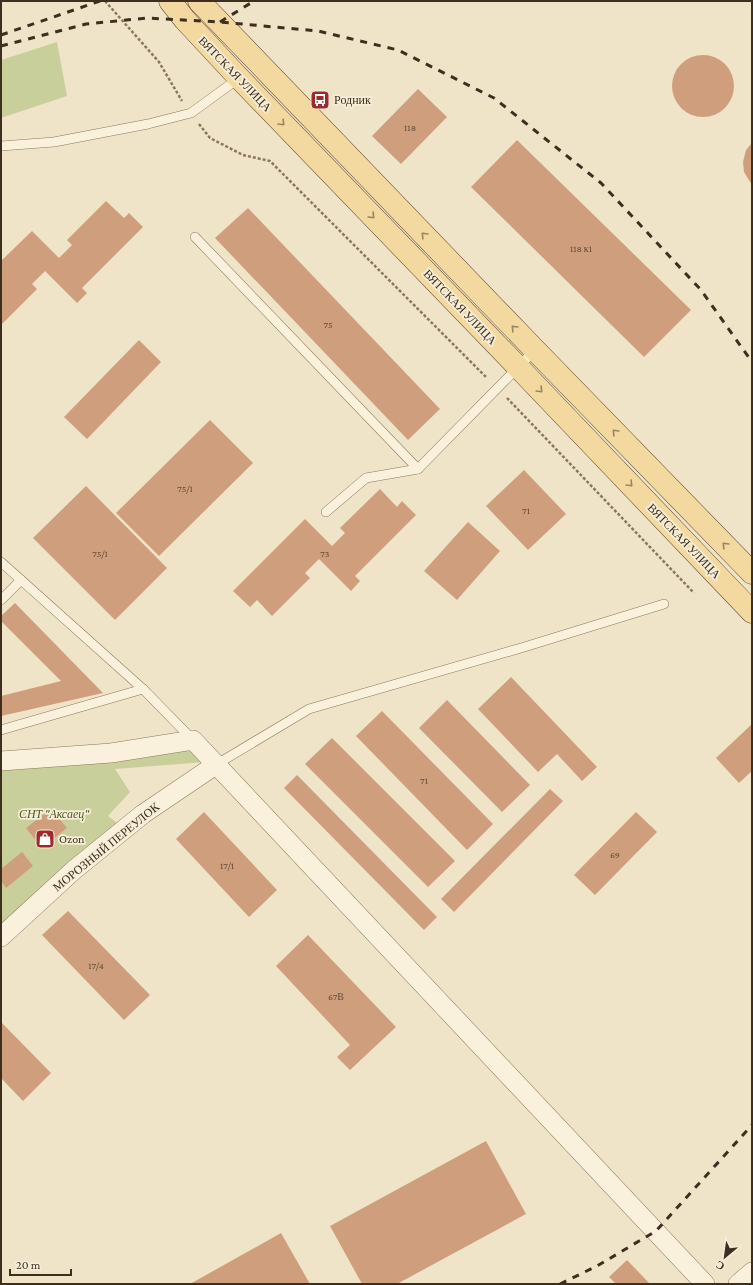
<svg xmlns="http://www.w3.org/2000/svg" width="753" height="1285" font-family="'Crimson Pro',serif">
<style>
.green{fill:#c9cf9b}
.building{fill:#cf9f7d}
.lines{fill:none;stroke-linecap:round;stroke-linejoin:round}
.service-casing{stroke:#8d765c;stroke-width:10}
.minor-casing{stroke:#8d765c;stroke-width:20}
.primary-casing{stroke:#5b4430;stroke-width:23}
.path{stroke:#8d765c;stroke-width:2.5;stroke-dasharray:3 2;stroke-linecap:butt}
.service{stroke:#faf1dc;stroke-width:9}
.minor{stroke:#faf1dc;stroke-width:19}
.primary{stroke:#f3d9a0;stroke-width:22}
.rail{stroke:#3d2e20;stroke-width:3;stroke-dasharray:7 7;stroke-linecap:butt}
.oneway{stroke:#988460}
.labels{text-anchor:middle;stroke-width:3.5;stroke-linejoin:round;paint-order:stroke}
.number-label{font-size:10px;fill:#624a37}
.street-label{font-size:12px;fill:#3d2e20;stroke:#f7eed8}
.poi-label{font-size:12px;fill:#3d2e20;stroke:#f7eed8;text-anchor:start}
.park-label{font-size:12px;font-style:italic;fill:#4d5a26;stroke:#f7eed8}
</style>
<rect width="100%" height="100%" fill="#f0e4c8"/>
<g class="green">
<polygon points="57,42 67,96 1,118 1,60"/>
<polygon points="192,745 205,762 115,769 130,792 108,816 121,826 1,936 1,765"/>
</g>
<g class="building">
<circle cx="703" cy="86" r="31"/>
<polygon points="418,89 447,117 401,164 372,136"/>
<polygon points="517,140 691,310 644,357 471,187"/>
<polygon points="752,143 752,185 744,172 743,162 746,150"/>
<polygon points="106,201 124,218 129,213 143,227 82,288 87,293 77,303 45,271 32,284 37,289 1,325 1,261 32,231 59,258 72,245 67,240"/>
<polygon points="248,208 440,409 408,440 215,238"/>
<polygon points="139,340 161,362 87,439 64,417"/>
<polygon points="210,420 253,463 159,556 116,513"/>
<polygon points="524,470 566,514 528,550 486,506"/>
<polygon points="86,486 167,568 115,620 33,538"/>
<polygon points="380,489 397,507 402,501 416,515 355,576 360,581 351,591 319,559 305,573 310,578 272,616 257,600 250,607 233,591 305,519 332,546 345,533 340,528"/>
<polygon points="468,522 500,551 457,600 424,571"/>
<polygon points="15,603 103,693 1,716 1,696 61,681 1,621 1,616"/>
<polygon points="511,677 597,767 582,781 557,754 538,772 478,709"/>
<polygon points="447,700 530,785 502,812 419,728"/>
<polygon points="382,711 493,824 467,850 356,736"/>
<polygon points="752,724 752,771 739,783 716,758"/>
<polygon points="332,738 455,861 428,887 305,764"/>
<polygon points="297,775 437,917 424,930 284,788"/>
<polygon points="550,789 563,801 454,912 441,899"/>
<polygon points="51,809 67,828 42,848 26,828"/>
<polygon points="204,812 277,890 249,917 176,839"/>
<polygon points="636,812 657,832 595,895 574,875"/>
<polygon points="22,852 33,866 6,888 1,881 1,869"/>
<polygon points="68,911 150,995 124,1020 42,935"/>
<polygon points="308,935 396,1027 350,1070 337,1057 350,1045 276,966"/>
<polygon points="1,1022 51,1073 23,1101 1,1078"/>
<polygon points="486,1141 526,1214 397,1284 362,1284 330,1226"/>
<polygon points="281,1233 310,1284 190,1284"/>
<polygon points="627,1260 650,1284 616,1284 609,1277"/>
</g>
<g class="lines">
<defs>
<g id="service">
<polyline points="1,146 54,142 148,124 191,113 239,78"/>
<polyline points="195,237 418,469 535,350"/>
<polyline points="326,512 366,478 418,469"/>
<polyline points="1,562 143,689 192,739"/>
<polyline points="1,600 21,580"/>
<polyline points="1,730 143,689"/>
<polyline points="217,764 309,709 521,648 664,604"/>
</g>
<g id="minor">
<polyline points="1,761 111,753 193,740 705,1284"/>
<polyline points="1,937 74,870 143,814 217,764"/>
<polyline points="738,1284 752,1272"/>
</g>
<g id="primary">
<polyline points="170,1 185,20 239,78 518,367 752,612"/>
<polyline points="199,1 535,350 752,573"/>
</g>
</defs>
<use href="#service" class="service-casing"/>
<use href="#minor" class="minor-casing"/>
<use href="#primary" class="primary-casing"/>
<g class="path">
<polyline points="105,1 159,62 182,101"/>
<polyline points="199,124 210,138 243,155 270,161 487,378"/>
<polyline points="507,398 694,593"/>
</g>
<use href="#service" class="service"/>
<use href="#minor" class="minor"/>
<use href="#primary" class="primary"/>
<g class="rail">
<polyline points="220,22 254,1"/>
<polyline points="1,35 100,1"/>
<polyline points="1,46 86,24 147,18 220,22 318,31 398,50 494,98 601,183 701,290 752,362"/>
<polyline points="560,1284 597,1266 656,1231 752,1125"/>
</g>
</g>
<defs><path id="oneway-chevron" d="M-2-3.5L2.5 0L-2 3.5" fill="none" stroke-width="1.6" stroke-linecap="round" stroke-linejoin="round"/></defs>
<g class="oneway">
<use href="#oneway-chevron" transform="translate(282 123) rotate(46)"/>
<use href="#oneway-chevron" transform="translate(372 216) rotate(46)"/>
<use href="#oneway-chevron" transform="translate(424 235) rotate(-134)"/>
<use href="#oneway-chevron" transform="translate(514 328) rotate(-134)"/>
<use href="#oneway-chevron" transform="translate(540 390) rotate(46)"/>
<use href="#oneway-chevron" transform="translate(615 432) rotate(-134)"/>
<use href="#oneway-chevron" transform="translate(630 484) rotate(46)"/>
<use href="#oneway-chevron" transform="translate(725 545) rotate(-134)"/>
</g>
<defs>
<symbol id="bus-square" viewBox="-11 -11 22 22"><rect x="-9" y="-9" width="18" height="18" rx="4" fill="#9e2a2b" stroke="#f7eed8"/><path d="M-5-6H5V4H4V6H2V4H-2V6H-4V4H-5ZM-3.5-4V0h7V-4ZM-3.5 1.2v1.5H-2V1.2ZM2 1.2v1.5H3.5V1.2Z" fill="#fff"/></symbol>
<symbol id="shop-square" viewBox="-11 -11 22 22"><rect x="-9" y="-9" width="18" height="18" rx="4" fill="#9e2a2b" stroke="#f7eed8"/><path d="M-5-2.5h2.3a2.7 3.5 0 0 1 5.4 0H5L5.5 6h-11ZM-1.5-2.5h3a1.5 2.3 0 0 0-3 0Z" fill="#fff"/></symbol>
</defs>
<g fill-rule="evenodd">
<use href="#bus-square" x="309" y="89" width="22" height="22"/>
<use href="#shop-square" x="34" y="828" width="22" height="22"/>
</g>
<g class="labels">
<g class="number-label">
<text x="410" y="131">118</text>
<text x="581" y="252">118 к1</text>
<text x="328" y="328">75</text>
<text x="185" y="492">75/1</text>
<text x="526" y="514">71</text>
<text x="100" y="557">75/1</text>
<text x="325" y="557">73</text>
<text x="424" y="784">71</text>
<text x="615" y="858">69</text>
<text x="227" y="869">17/1</text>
<text x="96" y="969">17/4</text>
<text x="336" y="1000">67В</text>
</g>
<g class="street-label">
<text transform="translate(235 74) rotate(46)" y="4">ВЯТСКАЯ УЛИЦА</text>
<text transform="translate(460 307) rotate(46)" y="4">ВЯТСКАЯ УЛИЦА</text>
<text transform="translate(684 541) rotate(46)" y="4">ВЯТСКАЯ УЛИЦА</text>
<text transform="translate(106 847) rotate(-39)" y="4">МОРОЗНЫЙ ПЕРЕУЛОК</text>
</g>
<g class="poi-label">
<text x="334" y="104">Родник</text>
<text x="59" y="843">Ozon</text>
</g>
<g class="park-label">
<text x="54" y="818">СНТ "Аксаец"</text>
</g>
</g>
<rect width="753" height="1285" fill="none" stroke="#3d2e20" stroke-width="4"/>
<g transform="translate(725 1257) rotate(209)" stroke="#f7eed8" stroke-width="3" paint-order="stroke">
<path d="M0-3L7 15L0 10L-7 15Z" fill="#3d2e20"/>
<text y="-6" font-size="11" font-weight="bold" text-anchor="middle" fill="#3d2e20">С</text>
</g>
<path d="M10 1269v6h61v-6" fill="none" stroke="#3d2e20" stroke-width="2"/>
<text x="16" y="1269" font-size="12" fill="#3d2e20" stroke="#f7eed8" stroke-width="3" paint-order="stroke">20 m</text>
</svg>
